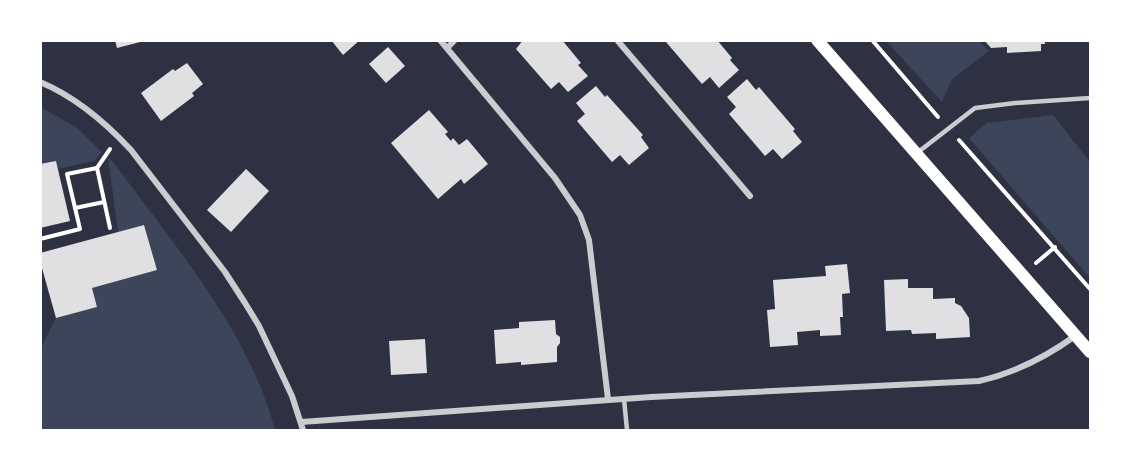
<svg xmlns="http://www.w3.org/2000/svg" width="1131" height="471" font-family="Jost,sans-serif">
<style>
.green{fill:#3c4559}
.building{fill:#e0e0e3}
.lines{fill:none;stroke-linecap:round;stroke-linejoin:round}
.path{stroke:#fff;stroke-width:4}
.service{stroke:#caccd0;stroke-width:4.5}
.minor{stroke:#caccd0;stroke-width:6}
.secondary{stroke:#fff;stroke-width:12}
</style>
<rect width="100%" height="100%" fill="#2d3142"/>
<g class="green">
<polygon points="886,41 979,41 989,51 952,79 942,102"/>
<polygon points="40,107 76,127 102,152 94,161 58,169 56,161 41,164"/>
<polygon points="1053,115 1090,162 1090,278 969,138 987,123"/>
<path d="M108,157L114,163C173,243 250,333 275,430H41V347L56,318L97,307L92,288L157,270L144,225L118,232Z"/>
</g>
<g class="building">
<polygon points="115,40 144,40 144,41 117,48"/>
<polygon points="331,40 360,40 343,55"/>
<polygon points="523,40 562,40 581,63 578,65 588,76 568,92 559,82 551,89 516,49"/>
<polygon points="668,40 717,40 732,58 730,60 739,70 719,88 710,77 702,84 666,42"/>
<polygon points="984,40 1045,40 1045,44 1041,44 1041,51 1007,53 1007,47 991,48"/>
<polygon points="388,47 405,66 386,83 369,64"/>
<polygon points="187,63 203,84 192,93 194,96 161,121 141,93 173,69 175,71"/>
<polygon points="747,79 756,90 759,87 795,129 793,131 802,142 782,159 773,149 765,156 729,114 736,107 727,97"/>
<polygon points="596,86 605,97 607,95 643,135 641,137 649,148 629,165 620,155 612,162 577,121 585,114 576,103"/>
<polygon points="429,110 448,132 445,134 451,141 453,138 459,145 467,139 488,164 464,184 461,179 438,199 391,143"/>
<polygon points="56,161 70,221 40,228 40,164"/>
<polygon points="246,169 269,191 231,232 207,210"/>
<polygon points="144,225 157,270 92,288 97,307 56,318 40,261 40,253"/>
<polygon points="847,264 850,293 842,294 843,317 840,317 841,335 820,336 820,330 797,332 798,345 770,347 767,310 775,309 773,280 826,276 825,266"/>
<polygon points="908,279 908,288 933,288 933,299 955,298 955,303 961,306 969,318 970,337 936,339 936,333 912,334 911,330 886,331 884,280"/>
<polygon points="555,320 556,334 560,337 560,343 557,347 557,362 521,365 521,362 496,364 494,330 519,328 519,322"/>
<polygon points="425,339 427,373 391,375 389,341"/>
</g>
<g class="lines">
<g class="path">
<polyline points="872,40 938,117"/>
<polyline points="959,140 1090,289"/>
<polyline points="97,168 110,228"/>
<polyline points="75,208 104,202"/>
<polyline points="40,239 80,229 67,174 97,168 110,149"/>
<polyline points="1036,263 1055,247"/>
</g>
<g class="service">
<polyline points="917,153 975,108 1015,103 1090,98"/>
<polyline points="624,399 627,430"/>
</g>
<g class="minor">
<polyline points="440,40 555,178 580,215 589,240 608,399"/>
<polyline points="617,40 750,196"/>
<polyline points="447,48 455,40"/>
<path d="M40,82C76,97 105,122 131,150L225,272L245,303L259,326L292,396L303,430"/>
<path d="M301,422L651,397L979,381C1014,373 1046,357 1075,336"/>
</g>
<polyline class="secondary" points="817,40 1090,352"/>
</g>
<rect width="1131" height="471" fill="none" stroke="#ffffff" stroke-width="84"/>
</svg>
